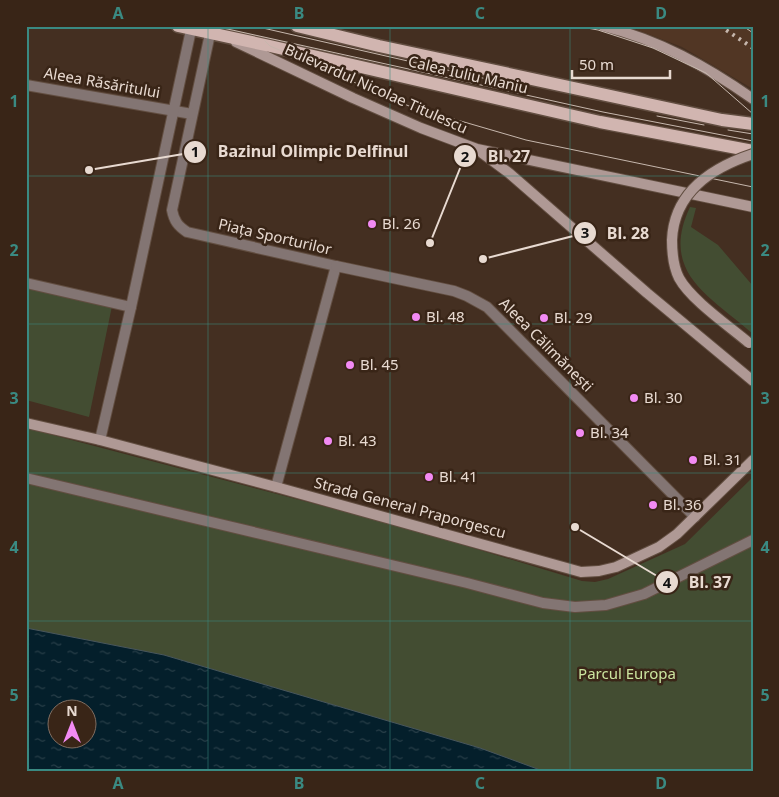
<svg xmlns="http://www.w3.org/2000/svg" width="779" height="797" font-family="'Noto Sans',sans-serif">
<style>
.built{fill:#513624}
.green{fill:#434d32}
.water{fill:url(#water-ripples);stroke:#48575d;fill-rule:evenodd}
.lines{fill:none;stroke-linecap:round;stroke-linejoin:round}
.street-casing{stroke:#624e41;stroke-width:12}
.secondary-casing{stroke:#624e41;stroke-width:12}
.primary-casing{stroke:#624e41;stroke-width:15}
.street{stroke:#837573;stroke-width:10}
.secondary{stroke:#af9995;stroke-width:10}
.primary{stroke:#d1b5b0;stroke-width:12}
.tram{stroke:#c6b7ad;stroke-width:1}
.rail{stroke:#c6b7ad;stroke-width:4;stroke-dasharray:2.5 5;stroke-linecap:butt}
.secondary-bridge-casing{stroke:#624e41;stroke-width:12;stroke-linecap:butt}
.secondary-bridge{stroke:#af9995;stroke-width:10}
.grid{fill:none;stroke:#3a8a82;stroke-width:1;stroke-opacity:0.55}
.poi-dot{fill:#f28af3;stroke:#392517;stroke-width:2}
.labels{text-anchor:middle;stroke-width:5;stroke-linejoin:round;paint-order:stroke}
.street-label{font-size:15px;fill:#e8dad1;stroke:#392517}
.poi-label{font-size:15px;fill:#e8dad1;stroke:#392517;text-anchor:start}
.park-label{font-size:15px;fill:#cbe59f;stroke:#392517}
.leader{fill:none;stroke:#e8dad1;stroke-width:2}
.callout-dot{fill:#e8dad1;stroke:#392517;stroke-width:2}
.mark-label{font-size:15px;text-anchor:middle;font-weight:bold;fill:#111}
.callout-label{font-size:16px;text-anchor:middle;font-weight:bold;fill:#e8dad1;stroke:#392517;stroke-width:5;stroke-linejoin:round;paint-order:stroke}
.neatline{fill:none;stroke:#3a8a82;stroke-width:2}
.grid-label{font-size:16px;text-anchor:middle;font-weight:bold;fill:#3a8a82}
</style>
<defs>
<pattern id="water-ripples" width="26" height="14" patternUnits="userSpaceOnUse" patternTransform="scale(1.25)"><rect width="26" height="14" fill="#041f2b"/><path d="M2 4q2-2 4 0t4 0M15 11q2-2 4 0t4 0" fill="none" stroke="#293f49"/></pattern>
</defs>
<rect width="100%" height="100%" fill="#442f21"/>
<polygon class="built" points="627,26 753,26 753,89 682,47"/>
<g class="green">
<path d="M690,207L696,208L691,227L718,245L753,286V334C710,296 659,273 690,207Z"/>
<polygon points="26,286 112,306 89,417 26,400"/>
<polygon points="26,428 414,530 582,581 595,582 608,579 685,544 753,477 753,771 543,771 480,748 164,655 26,628"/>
</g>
<path class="water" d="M26,628L164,655L480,748L543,771H26ZM58,710H88V740H58Z"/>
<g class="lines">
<defs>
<g id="street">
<path d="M210,34L172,210C174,221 178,226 187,232L336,266L276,487"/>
<polyline points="26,85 192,114"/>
<polyline points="336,266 454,291 467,296 487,307 695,517"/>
<polyline points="26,283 131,307"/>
<polyline points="100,440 131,307 191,30"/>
<polyline points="26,478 467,583 543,603 575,607 606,605 644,594 753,540"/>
</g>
<g id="secondary">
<path d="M603,26C659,40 706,66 753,99"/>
<polyline points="236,42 353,98 421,128 477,149 753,207"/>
<polyline points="482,153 509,173 647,293 753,381"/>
<polyline points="26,423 100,440 276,487 581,572 599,571 616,567 659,547 677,534 753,460"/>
</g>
<g id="primary">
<polyline points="178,26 270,46 600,122 753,151"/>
<polyline points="297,26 379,46 722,120 753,124"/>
</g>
</defs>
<use href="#street" class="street-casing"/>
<use href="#secondary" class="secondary-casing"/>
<use href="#primary" class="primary-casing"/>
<use href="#street" class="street"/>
<use href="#secondary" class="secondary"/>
<use href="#primary" class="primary"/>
<g class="tram">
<polyline points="214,26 603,112 753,141"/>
<polyline points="254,26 522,87"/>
<polyline points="576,26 598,30 653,48 706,73 753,114"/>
<polyline points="743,26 753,33"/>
<polyline points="265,41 270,46 409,106 526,140 753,187"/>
<polyline points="657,116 704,125"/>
<polyline points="728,130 753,134"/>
</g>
<polyline class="rail" points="720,26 753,48"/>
<defs>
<path id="secondary-bridge" d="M749,343C729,326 691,300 679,278C673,266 672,253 672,240C674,192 711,168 753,154"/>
</defs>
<use href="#secondary-bridge" class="secondary-bridge-casing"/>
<use href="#secondary-bridge" class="secondary-bridge"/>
</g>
<path class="grid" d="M208,26V771M390,26V771M570,26V771M26,176H753M26,324H753M26,473H753M26,621H753"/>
<g class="poi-dot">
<circle cx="372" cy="224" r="5"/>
<circle cx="416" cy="317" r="5"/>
<circle cx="544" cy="318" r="5"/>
<circle cx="350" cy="365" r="5"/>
<circle cx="634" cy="398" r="5"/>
<circle cx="580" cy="433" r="5"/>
<circle cx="328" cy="441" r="5"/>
<circle cx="693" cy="460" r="5"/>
<circle cx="429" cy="477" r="5"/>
<circle cx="653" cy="505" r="5"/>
</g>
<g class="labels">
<g class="street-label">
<text transform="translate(468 75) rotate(13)" y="5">Calea Iuliu Maniu</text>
<text transform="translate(102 83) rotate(10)" y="5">Aleea Răsăritului</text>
<text transform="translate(376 89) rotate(24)" y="5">Bulevardul Nicolae Titulescu</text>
<text transform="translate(275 237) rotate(13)" y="5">Piața Sporturilor</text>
<text transform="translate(546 345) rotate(45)" y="5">Aleea Călimănești</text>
<text transform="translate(410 508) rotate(15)" y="5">Strada General Praporgescu</text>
</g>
<g class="poi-label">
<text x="382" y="229">Bl. 26</text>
<text x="426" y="322">Bl. 48</text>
<text x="554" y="323">Bl. 29</text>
<text x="360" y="370">Bl. 45</text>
<text x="644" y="403">Bl. 30</text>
<text x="590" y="438">Bl. 34</text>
<text x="338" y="446">Bl. 43</text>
<text x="703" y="465">Bl. 31</text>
<text x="439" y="482">Bl. 41</text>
<text x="663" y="510">Bl. 36</text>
</g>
<g class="park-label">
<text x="627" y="679">Parcul Europa</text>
</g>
</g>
<path class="leader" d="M89 170L195 152M430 243L465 156M483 259L585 233M575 527L667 582"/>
<g class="callout-dot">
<circle cx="89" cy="170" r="5"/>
<circle cx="430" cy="243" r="5"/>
<circle cx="483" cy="259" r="5"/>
<circle cx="575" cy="527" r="5"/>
<circle cx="195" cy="152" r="12"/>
<circle cx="465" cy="156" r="12"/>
<circle cx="585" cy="233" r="12"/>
<circle cx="667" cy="582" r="12"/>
</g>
<g class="mark-label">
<text x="195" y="157">1</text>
<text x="465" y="162">2</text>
<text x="585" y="238">3</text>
<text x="667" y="588">4</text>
</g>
<g class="callout-label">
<text x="313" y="157">Bazinul Olimpic Delfinul</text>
<text x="509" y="162">Bl. 27</text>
<text x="628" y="239">Bl. 28</text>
<text x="710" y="588">Bl. 37</text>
</g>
<rect width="779" height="797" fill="none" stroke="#392517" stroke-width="55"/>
<g transform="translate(72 724)"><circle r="24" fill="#392517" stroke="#7f6d61"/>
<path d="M0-4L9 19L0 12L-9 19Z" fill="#f28af3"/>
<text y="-8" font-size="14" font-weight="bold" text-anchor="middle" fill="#e8dad1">N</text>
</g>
<path d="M572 70v8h98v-8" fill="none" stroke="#e8dad1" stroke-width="2.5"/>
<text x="579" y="70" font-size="15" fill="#e8dad1" stroke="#392517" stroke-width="4" paint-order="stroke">50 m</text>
<rect x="28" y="28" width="724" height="742" class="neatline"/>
<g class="grid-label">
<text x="118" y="19">A</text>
<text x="299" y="19">B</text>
<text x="480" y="19">C</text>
<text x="661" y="19">D</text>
<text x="14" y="107">1</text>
<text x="765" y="107">1</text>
<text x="14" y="256">2</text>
<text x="765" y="256">2</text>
<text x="14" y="404">3</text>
<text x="765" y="404">3</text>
<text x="14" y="553">4</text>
<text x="765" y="553">4</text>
<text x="14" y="701">5</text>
<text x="765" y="701">5</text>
<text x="118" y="789">A</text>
<text x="299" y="789">B</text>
<text x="480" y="789">C</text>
<text x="661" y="789">D</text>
</g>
</svg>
